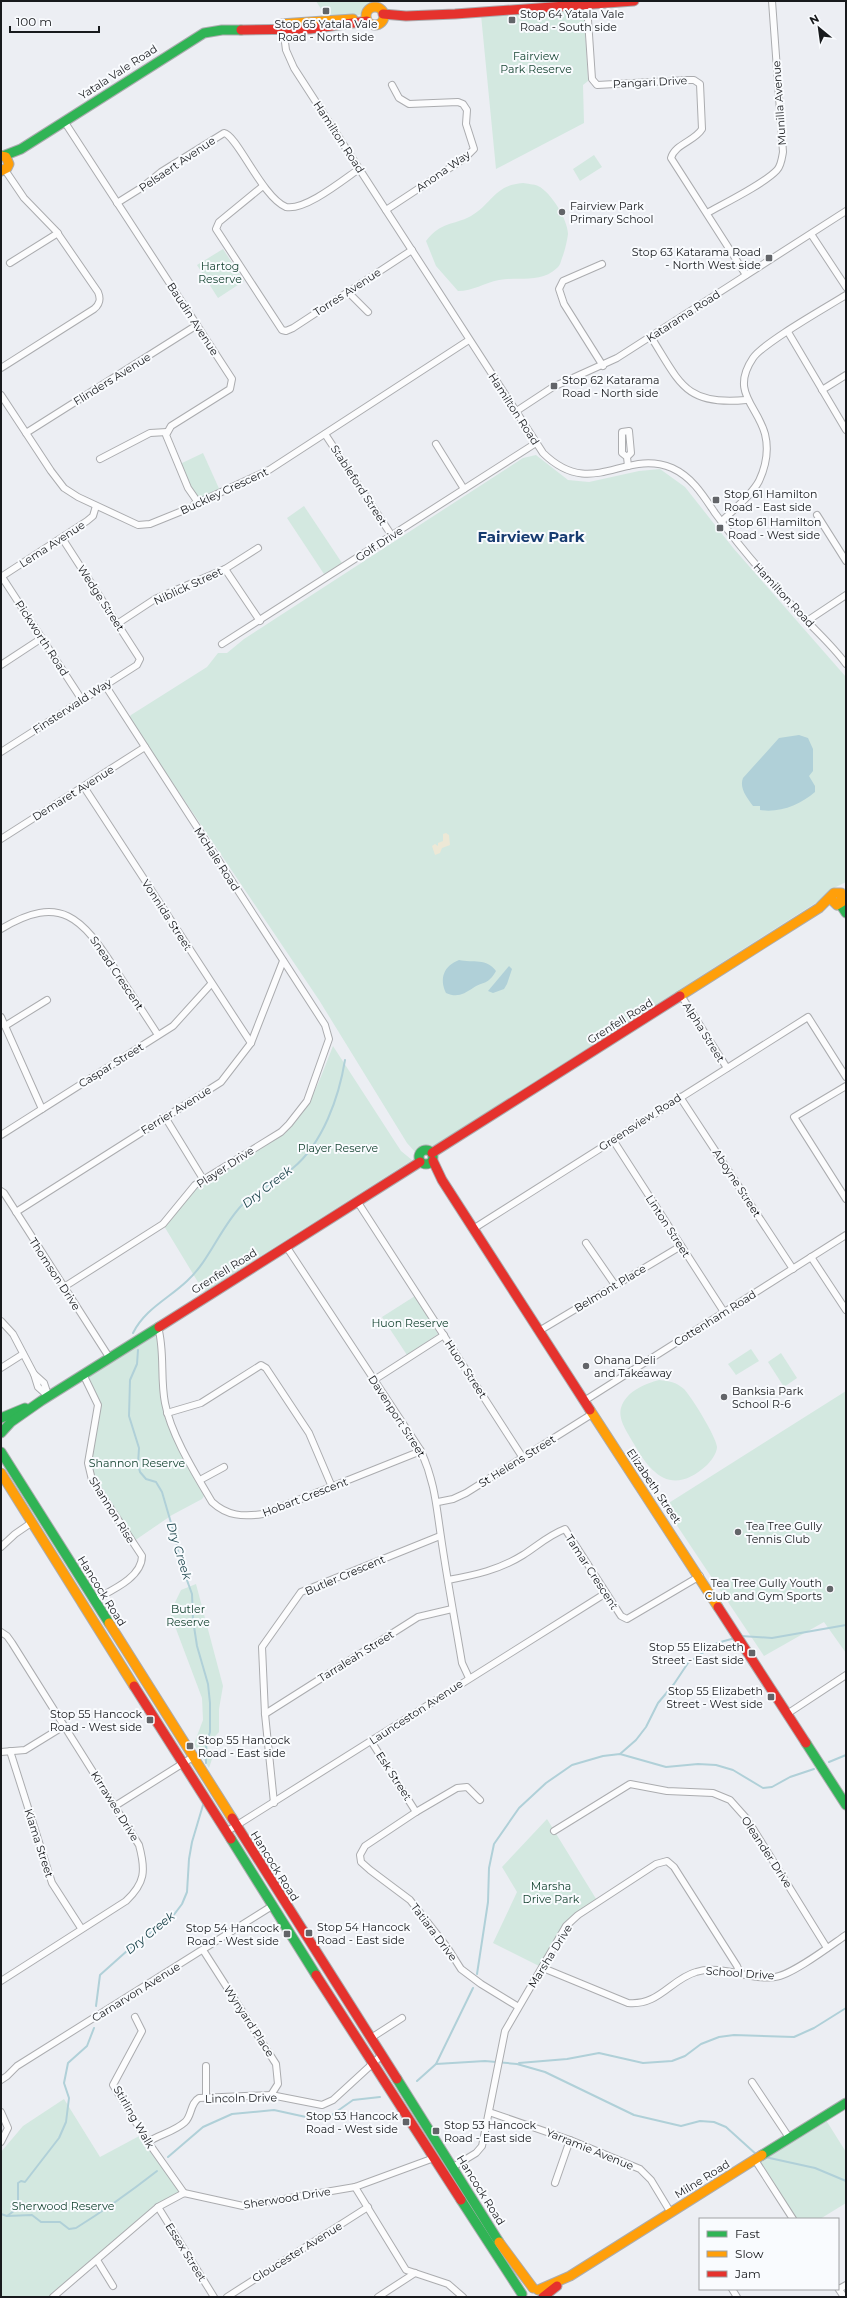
<svg xmlns="http://www.w3.org/2000/svg" width="847" height="2298" font-family="Montserrat,sans-serif">
<style>
.green{fill:#d3e8e0}
.sand{fill:#ede8d6}
.water{fill:#b0d0d8}
.lines{fill:none;stroke-linecap:round;stroke-linejoin:round}
.stream{stroke:#b0d0d8;stroke-width:2}
.street-casing{stroke:#abacaf;stroke-width:8}
.fast-casing{stroke:#abacaf;stroke-width:11}
.slow-casing{stroke:#abacaf;stroke-width:11}
.jam-casing{stroke:#abacaf;stroke-width:11}
.street{stroke:#fcfcfd;stroke-width:6}
.fast{stroke:#30b455;stroke-width:9}
.slow{stroke:#ff9f0a;stroke-width:9}
.jam{stroke:#e5322d;stroke-width:9}
.poi-dot{fill:#626468;stroke:#f9fbfe;stroke-width:1.5}
.labels{text-anchor:middle;stroke-width:4;stroke-linejoin:round;paint-order:stroke}
.poi-label{font-size:11px;fill:#181a1d;stroke:#f9fbfe;text-anchor:start}
.park-label{font-size:11px;fill:#0f3f2c;stroke:#f9fbfe}
.street-label{font-size:11px;fill:#181a1d;stroke:#f9fbfe}
.water-label{font-size:12px;font-style:italic;fill:#0f3940;stroke:#f9fbfe}
.district-label{font-size:15px;font-weight:bold;fill:#163b70;stroke:#f9fbfe}
</style>
<rect width="100%" height="100%" fill="#eceef3"/>
<g class="green">
<path d="M316,1H380C367,16 347,19 328,20Z"/>
<polygon points="580,9 584,14 588,81 583,85 584,123 496,169 481,15"/>
<polygon points="594,155 602,167 580,181 573,169"/>
<path d="M523,183C527,184 534,184 538,186C551,192 568,220 568,234C567,241 565,251 562,258C561,261 560,266 557,268C540,284 519,276 499,280C484,283 473,291 458,291L436,266L426,241C442,221 452,226 471,216C492,204 494,185 523,183Z"/>
<polygon points="223,249 244,281 218,298 197,265"/>
<polygon points="203,453 221,493 197,501 180,464"/>
<polygon points="536,455 568,480 589,482 639,471 660,469 685,487 734,549 846,677 846,882 830,890 825,897 432,1147 424,1148 416,1153 407,1143 319,1000 129,718 131,715 207,667 218,653 227,653 244,639 523,458"/>
<polygon points="304,506 342,563 324,574 287,518"/>
<path d="M333,1046L401,1151L412,1160L204,1292L164,1226L188,1196L205,1182L283,1135C311,1109 319,1081 333,1046Z"/>
<polygon points="415,1296 438,1334 407,1355 382,1317"/>
<polygon points="155,1334 159,1337 163,1403 167,1422 204,1496 202,1499 172,1515 134,1541 94,1479 90,1463 101,1404 89,1378 93,1372"/>
<polygon points="751,1349 759,1361 736,1375 728,1364"/>
<polygon points="781,1353 797,1378 784,1387 768,1362"/>
<path d="M659,1380C669,1381 676,1382 684,1389C691,1396 717,1438 717,1447C717,1453 711,1461 707,1465C673,1496 652,1476 634,1444C628,1433 616,1418 622,1405C629,1390 645,1384 659,1380Z"/>
<polygon points="846,1391 846,1653 824,1622 764,1656 664,1506"/>
<polygon points="196,1584 223,1686 219,1709 219,1732 207,1745 212,1759 209,1768 194,1744 203,1720 202,1698 170,1613 181,1590"/>
<polygon points="547,1819 598,1902 571,1921 543,1968 493,1943 517,1892 502,1867"/>
<polygon points="64,2099 100,2157 143,2134 184,2193 158,2207 52,2297 1,2297 1,2152 23,2126"/>
<polygon points="824,2117 846,2152 846,2203 820,2219 793,2219 755,2160"/>
</g>
<polygon class="sand" points="446,833 449,835 450,845 442,848 440,853 435,855 432,846 435,844 438,846 438,843 443,841 443,834"/>
<g class="water">
<path d="M799,735L808,738L813,749V771L809,776L815,786V792C800,805 780,813 760,810V806H753C747,798 739,788 743,778L779,738Z"/>
<path d="M459,960C473,963 487,958 496,971C488,985 484,981 473,988C464,994 457,998 446,993C439,978 444,966 459,960Z"/>
<polygon points="509,966 512,969 507,984 504,989 493,993 488,991"/>
</g>
<g class="lines">
<g class="stream">
<path d="M133,1333C145,1309 168,1299 187,1281C210,1260 220,1228 242,1205C257,1190 277,1181 293,1168C323,1143 339,1097 345,1060"/>
<polyline points="138,1350 137,1364 130,1380 129,1416 139,1448 138,1464 140,1472 146,1479 156,1482 162,1492 176,1540 180,1561 192,1594 193,1620 197,1646 208,1684 210,1703 210,1732 206,1745 206,1763"/>
<polyline points="741,1636 772,1638 846,1625"/>
<polyline points="620,1754 636,1740 646,1727 658,1703 674,1684 688,1663 717,1643 735,1638"/>
<polyline points="829,1762 846,1755"/>
<polyline points="477,1974 488,1902 489,1868 494,1844 519,1808 546,1783 572,1765 603,1756 620,1754 666,1767 698,1764 716,1765 733,1770 763,1788 772,1787 790,1777 814,1769"/>
<polyline points="96,2006 100,1975 128,1950 173,1916 182,1904 187,1892 189,1859 192,1842 203,1805"/>
<polyline points="519,2063 567,2059 599,2053 643,2063 672,2061 685,2056 701,2044 719,2037 734,2035 794,2037 814,2028 846,2008"/>
<polyline points="436,2064 485,2061 517,2064 545,2072 634,2115 681,2126 700,2121 714,2122 726,2127 757,2155"/>
<polyline points="417,2081 436,2064 473,1988"/>
<polyline points="168,2157 203,2127 232,2114 274,2110 306,2117 329,2117 353,2100 380,2097"/>
<polyline points="765,2157 815,2168 846,2181"/>
<polyline points="1,2214 7,2216 18,2208 18,2183 21,2181 25,2182 59,2138 66,2122 69,2098 64,2083 68,2063 87,2046 94,2028"/>
<path d="M7,2216L32,2215L41,2222H60L69,2229L76,2228C105,2210 130,2192 157,2171"/>
</g>
<defs>
<g id="street">
<path d="M587,5L592,79L597,85L688,80H694L700,84L702,129C695,141 675,144 671,158L746,275"/>
<path d="M283,27L286,50L294,68L543,453C592,501 624,448 672,468C692,477 703,495 715,513C741,549 770,582 801,615C816,631 833,646 846,664"/>
<polyline points="64,121 232,379 230,389 171,426 166,435 188,488 197,501"/>
<polyline points="263,186 219,222 216,229 282,330 286,331 293,328 412,250"/>
<path d="M117,203L141,188L161,172L224,133C237,135 262,197 286,207C305,211 343,180 359,169"/>
<polyline points="386,210 465,158 474,149 466,124 467,110 463,104 458,102 409,104 399,98 392,85"/>
<path d="M707,213C725,203 764,184 777,170C781,166 782,158 783,152L772,1"/>
<polyline points="811,234 846,287"/>
<polyline points="10,263 58,233"/>
<polyline points="602,264 563,281 559,289 564,304 603,366"/>
<polyline points="348,292 368,312"/>
<polyline points="788,332 846,430"/>
<path d="M651,337C680,383 685,406 746,400"/>
<path d="M1,368L94,309C100,304 101,299 98,292L56,231L24,198L5,170"/>
<polyline points="822,390 846,375"/>
<polyline points="1,395 51,471 64,488 78,497 138,525 150,524 192,507 197,501 204,500 269,470 469,340"/>
<polyline points="515,412 553,387 617,358 846,211"/>
<polyline points="26,433 197,325"/>
<polyline points="325,434 392,536"/>
<polyline points="436,444 464,489"/>
<polyline points="627,457 631,453 629,431 622,432 622,453 627,457 628,466"/>
<polyline points="100,459 150,433 167,432"/>
<polyline points="817,515 846,561"/>
<path d="M722,521C734,509 751,496 759,481C766,466 769,450 765,434C757,405 730,392 753,358C764,342 827,307 846,295"/>
<polyline points="225,569 260,621"/>
<polyline points="1,577 87,521 93,516 96,506"/>
<polyline points="2,577 82,700"/>
<polyline points="807,621 846,595"/>
<polyline points="117,624 155,599 225,569 258,548"/>
<polyline points="222,644 536,443"/>
<polyline points="1,665 42,638"/>
<polyline points="1,752 137,665 140,659 62,538"/>
<polyline points="84,787 251,1043"/>
<polyline points="1,839 145,747"/>
<path d="M1,929C61,893 82,918 115,969C129,991 144,1013 158,1035"/>
<polyline points="682,997 727,1068"/>
<polyline points="1,1017 42,1109"/>
<polyline points="5,1026 47,1000"/>
<polyline points="846,1086 794,1117 846,1199"/>
<polyline points="680,1097 793,1269"/>
<polyline points="165,1117 203,1179"/>
<polyline points="1,1135 173,1026 211,984"/>
<polyline points="613,1140 724,1312"/>
<polyline points="1,1191 4,1193 109,1357"/>
<polyline points="357,1201 523,1458"/>
<polyline points="16,1212 221,1082 251,1043 283,961"/>
<polyline points="473,1229 808,1017 846,1077"/>
<polyline points="586,1243 615,1285"/>
<path d="M286,1246L421,1451C435,1483 436,1504 441,1537C447,1579 455,1621 462,1663L469,1678"/>
<polyline points="811,1257 846,1310"/>
<polyline points="64,1287 163,1224 195,1185 281,1132 289,1124 307,1101 329,1039 325,1025 105,685"/>
<polyline points="1,1321 13,1334 34,1374 38,1387 48,1396"/>
<path d="M158,1327C165,1351 160,1378 165,1403C171,1435 195,1473 212,1502C227,1516 243,1517 263,1514L421,1451"/>
<polyline points="539,1331 681,1246"/>
<polyline points="1,1368 23,1354"/>
<polyline points="34,1374 44,1383 48,1395"/>
<path d="M83,1374L98,1405L88,1463L92,1480L142,1556C142,1578 110,1591 94,1600"/>
<polyline points="374,1380 444,1335"/>
<polyline points="584,1401 846,1235"/>
<polyline points="167,1413 201,1403 261,1365 266,1368 309,1433 332,1487"/>
<polyline points="200,1480 224,1467"/>
<polyline points="438,1502 453,1499 466,1493 592,1414"/>
<polyline points="1,1547 15,1534 31,1523"/>
<path d="M448,1580C475,1575 499,1570 523,1555C537,1546 549,1535 565,1529L621,1616L627,1619L700,1576"/>
<path d="M1,1632L7,1636L12,1643L139,1845C146,1871 145,1883 126,1901L1,1981"/>
<polyline points="265,1714 418,1617 452,1609"/>
<polyline points="787,1714 846,1675"/>
<polyline points="371,1741 416,1812"/>
<polyline points="10,1751 52,1883 81,1928"/>
<polyline points="1,1752 25,1750 64,1726"/>
<polyline points="480,1800 467,1787 457,1788 416,1812 365,1846 360,1855 361,1862 370,1870 410,1900 447,1947 461,1969 481,1984 517,2006"/>
<polyline points="274,1803 265,1714 262,1647 301,1592 440,1536"/>
<polyline points="115,1806 193,1757"/>
<polyline points="554,1831 630,1784 667,1791 713,1793 730,1800 747,1819 827,1948"/>
<polyline points="226,1832 606,1593"/>
<polyline points="203,1950 276,2064 278,2084 271,2095"/>
<path d="M543,1968L628,2003C659,2006 671,1979 696,1972C722,1964 750,1981 775,1977C792,1975 830,1946 846,1935"/>
<polyline points="135,2017 142,2031 113,2085 148,2142 184,2193"/>
<polyline points="371,2038 402,2018"/>
<polyline points="206,2066 206,2098"/>
<polyline points="1,2080 7,2076 17,2066 272,1906"/>
<polyline points="752,2082 790,2139"/>
<polyline points="1,2112 8,2128 1,2142"/>
<polyline points="489,2112 570,2140 640,2169 651,2180 671,2213"/>
<path d="M148,2142C160,2134 174,2132 185,2122C192,2116 190,2103 199,2098L271,2095L322,2105L333,2100L382,2055"/>
<polyline points="755,2160 793,2219"/>
<polyline points="453,2167 476,2153 482,2146 505,2031 566,1926 578,1915 656,1864 667,1861 674,1867 737,1966 740,1973"/>
<polyline points="555,2183 570,2140"/>
<polyline points="355,2187 406,2270 448,2284 463,2297"/>
<polyline points="158,2207 214,2297"/>
<polyline points="97,2260 113,2286"/>
<polyline points="838,2288 844,2297"/>
<polyline points="732,2289 737,2297"/>
<polyline points="839,2289 846,2285"/>
<polyline points="53,2297 158,2207 184,2193 243,2206 355,2187 434,2158"/>
<polyline points="227,2297 368,2207"/>
<polyline points="378,2297 415,2273"/>
</g>
<g id="fast">
<polyline points="3,156 21,149 204,33 222,30 241,30"/>
<polyline points="840,904 846,913"/>
<circle cx="426" cy="1157" r="7"/>
<polyline points="1,1418 25,1408"/>
<polyline points="1,1433 11,1422 41,1401 159,1327"/>
<polyline points="1,1452 109,1623"/>
<polyline points="806,1743 846,1805"/>
<polyline points="231,1839 316,1975"/>
<polyline points="397,2079 499,2242"/>
<polyline points="762,2155 846,2103"/>
<polyline points="461,2200 522,2294"/>
</g>
<g id="slow">
<circle cx="375" cy="16" r="9"/>
<polyline points="280,24 353,19"/>
<polyline points="1,156 6,157 9,164 7,168 1,171"/>
<polyline points="680,996 819,908 834,893 841,893 842,902 837,905 830,898"/>
<polyline points="590,1410 718,1607"/>
<polyline points="1,1473 134,1686"/>
<polyline points="109,1623 232,1818"/>
<polyline points="499,2242 533,2288"/>
<polyline points="538,2290 570,2276 762,2155"/>
</g>
<g id="jam">
<polyline points="383,14 406,16 455,14 634,1"/>
<polyline points="241,30 310,29 367,21"/>
<polyline points="432,1153 680,996"/>
<polyline points="433,1161 442,1180 590,1410"/>
<polyline points="159,1327 420,1162"/>
<polyline points="718,1607 806,1743"/>
<polyline points="134,1686 231,1839"/>
<polyline points="232,1818 397,2079"/>
<polyline points="316,1975 461,2200"/>
<polyline points="543,2297 557,2286"/>
</g>
</defs>
<use href="#street" class="street-casing"/>
<use href="#fast" class="fast-casing"/>
<use href="#slow" class="slow-casing"/>
<use href="#jam" class="jam-casing"/>
<use href="#street" class="street"/>
<use href="#fast" class="fast"/>
<use href="#slow" class="slow"/>
<use href="#jam" class="jam"/>
</g>
<g class="poi-dot">
<rect x="322" y="7" width="8" height="8" rx="2"/>
<rect x="508" y="16" width="8" height="8" rx="2"/>
<circle cx="562" cy="212" r="4"/>
<rect x="765" y="254" width="8" height="8" rx="2"/>
<rect x="550" y="382" width="8" height="8" rx="2"/>
<rect x="712" y="496" width="8" height="8" rx="2"/>
<rect x="716" y="524" width="8" height="8" rx="2"/>
<circle cx="586" cy="1366" r="4"/>
<circle cx="724" cy="1397" r="4"/>
<circle cx="738" cy="1532" r="4"/>
<circle cx="830" cy="1589" r="4"/>
<rect x="748" y="1649" width="8" height="8" rx="2"/>
<rect x="767" y="1693" width="8" height="8" rx="2"/>
<rect x="146" y="1716" width="8" height="8" rx="2"/>
<rect x="186" y="1742" width="8" height="8" rx="2"/>
<rect x="305" y="1929" width="8" height="8" rx="2"/>
<rect x="283" y="1930" width="8" height="8" rx="2"/>
<rect x="402" y="2118" width="8" height="8" rx="2"/>
<rect x="432" y="2127" width="8" height="8" rx="2"/>
</g>
<g class="labels">
<g class="poi-label">
<text x="520" y="18">Stop 64 Yatala Vale<tspan x="520" dy="13">Road - South side</tspan></text>
<text x="326" y="28" text-anchor="middle">Stop 65 Yatala Vale<tspan x="326" dy="13">Road - North side</tspan></text>
<text x="570" y="210">Fairview Park<tspan x="570" dy="13">Primary School</tspan></text>
<text x="761" y="256" text-anchor="end">Stop 63 Katarama Road<tspan x="761" dy="13">- North West side</tspan></text>
<text x="562" y="384">Stop 62 Katarama<tspan x="562" dy="13">Road - North side</tspan></text>
<text x="724" y="498">Stop 61 Hamilton<tspan x="724" dy="13">Road - East side</tspan></text>
<text x="728" y="526">Stop 61 Hamilton<tspan x="728" dy="13">Road - West side</tspan></text>
<text x="594" y="1364">Ohana Deli<tspan x="594" dy="13">and Takeaway</tspan></text>
<text x="732" y="1395">Banksia Park<tspan x="732" dy="13">School R-6</tspan></text>
<text x="746" y="1530">Tea Tree Gully<tspan x="746" dy="13">Tennis Club</tspan></text>
<text x="822" y="1587" text-anchor="end">Tea Tree Gully Youth<tspan x="822" dy="13">Club and Gym Sports</tspan></text>
<text x="744" y="1651" text-anchor="end">Stop 55 Elizabeth<tspan x="744" dy="13">Street - East side</tspan></text>
<text x="763" y="1695" text-anchor="end">Stop 55 Elizabeth<tspan x="763" dy="13">Street - West side</tspan></text>
<text x="142" y="1718" text-anchor="end">Stop 55 Hancock<tspan x="142" dy="13">Road - West side</tspan></text>
<text x="198" y="1744">Stop 55 Hancock<tspan x="198" dy="13">Road - East side</tspan></text>
<text x="317" y="1931">Stop 54 Hancock<tspan x="317" dy="13">Road - East side</tspan></text>
<text x="279" y="1932" text-anchor="end">Stop 54 Hancock<tspan x="279" dy="13">Road - West side</tspan></text>
<text x="398" y="2120" text-anchor="end">Stop 53 Hancock<tspan x="398" dy="13">Road - West side</tspan></text>
<text x="444" y="2129">Stop 53 Hancock<tspan x="444" dy="13">Road - East side</tspan></text>
</g>
<g class="park-label">
<text x="536" y="60">Fairview<tspan x="536" dy="13">Park Reserve</tspan></text>
<text x="220" y="270">Hartog<tspan x="220" dy="13">Reserve</tspan></text>
<text x="338" y="1152">Player Reserve</text>
<text x="410" y="1327">Huon Reserve</text>
<text x="137" y="1467">Shannon Reserve</text>
<text x="188" y="1613">Butler<tspan x="188" dy="13">Reserve</tspan></text>
<text x="551" y="1890">Marsha<tspan x="551" dy="13">Drive Park</tspan></text>
<text x="63" y="2210">Sherwood Reserve</text>
</g>
<g class="street-label">
<text transform="translate(118 72) rotate(-33)" y="4">Yatala Vale Road</text>
<text transform="translate(650 82) rotate(-3)" y="4">Pangari Drive</text>
<text transform="translate(779 103) rotate(-94)" y="4">Munilla Avenue</text>
<text transform="translate(339 137) rotate(57)" y="4">Hamilton Road</text>
<text transform="translate(177 164) rotate(-34)" y="4">Pelsaert Avenue</text>
<text transform="translate(443 171) rotate(-35)" y="4">Anona Way</text>
<text transform="translate(347 292) rotate(-33)" y="4">Torres Avenue</text>
<text transform="translate(683 316) rotate(-33)" y="4">Katarama Road</text>
<text transform="translate(193 319) rotate(57)" y="4">Baudin Avenue</text>
<text transform="translate(112 379) rotate(-32)" y="4">Flinders Avenue</text>
<text transform="translate(514 409) rotate(57)" y="4">Hamilton Road</text>
<text transform="translate(359 485) rotate(57)" y="4">Stableford Street</text>
<text transform="translate(224 491) rotate(-25)" y="4">Buckley Crescent</text>
<text transform="translate(52 544) rotate(-33)" y="4">Lema Avenue</text>
<text transform="translate(379 544) rotate(-33)" y="4">Golf Drive</text>
<text transform="translate(188 586) rotate(-25)" y="4">Niblick Street</text>
<text transform="translate(784 595) rotate(47)" y="4">Hamilton Road</text>
<text transform="translate(101 598) rotate(57)" y="4">Wedge Street</text>
<text transform="translate(42 638) rotate(57)" y="4">Pickworth Road</text>
<text transform="translate(72 706) rotate(-33)" y="4">Finsterwald Way</text>
<text transform="translate(73 793) rotate(-32)" y="4">Demaret Avenue</text>
<text transform="translate(217 859) rotate(57)" y="4">McHale Road</text>
<text transform="translate(167 915) rotate(57)" y="4">Vonnida Street</text>
<text transform="translate(117 973) rotate(56)" y="4">Snead Crescent</text>
<text transform="translate(620 1021) rotate(-32)" y="4">Grenfell Road</text>
<text transform="translate(704 1032) rotate(58)" y="4">Alpha Street</text>
<text transform="translate(111 1065) rotate(-32)" y="4">Caspar Street</text>
<text transform="translate(176 1110) rotate(-32)" y="4">Ferrier Avenue</text>
<text transform="translate(640 1122) rotate(-33)" y="4">Greensview Road</text>
<text transform="translate(225 1167) rotate(-33)" y="4">Player Drive</text>
<text transform="translate(737 1183) rotate(57)" y="4">Aboyne Street</text>
<text transform="translate(668 1226) rotate(57)" y="4">Linton Street</text>
<text transform="translate(224 1271) rotate(-32)" y="4">Grenfell Road</text>
<text transform="translate(55 1274) rotate(57)" y="4">Thomson Drive</text>
<text transform="translate(610 1288) rotate(-31)" y="4">Belmont Place</text>
<text transform="translate(715 1318) rotate(-32)" y="4">Cottenham Road</text>
<text transform="translate(466 1369) rotate(57)" y="4">Huon Street</text>
<text transform="translate(397 1416) rotate(57)" y="4">Davenport Street</text>
<text transform="translate(517 1461) rotate(-32)" y="4">St Helens Street</text>
<text transform="translate(654 1486) rotate(56)" y="4">Elizabeth Street</text>
<text transform="translate(305 1497) rotate(-21)" y="4">Hobart Crescent</text>
<text transform="translate(112 1510) rotate(58)" y="4">Shannon Rise</text>
<text transform="translate(592 1572) rotate(57)" y="4">Tamar Crescent</text>
<text transform="translate(345 1575) rotate(-23)" y="4">Butler Crescent</text>
<text transform="translate(102 1591) rotate(58)" y="4">Hancock Road</text>
<text transform="translate(356 1656) rotate(-32)" y="4">Tarraleah Street</text>
<text transform="translate(416 1712) rotate(-33)" y="4">Launceston Avenue</text>
<text transform="translate(394 1776) rotate(57)" y="4">Esk Street</text>
<text transform="translate(115 1806) rotate(58)" y="4">Kirrawee Drive</text>
<text transform="translate(39 1843) rotate(72)" y="4">Kiama Street</text>
<text transform="translate(767 1852) rotate(57)" y="4">Oleander Drive</text>
<text transform="translate(275 1866) rotate(58)" y="4">Hancock Road</text>
<text transform="translate(434 1932) rotate(53)" y="4">Tatiara Drive</text>
<text transform="translate(550 1956) rotate(-58)" y="4">Marsha Drive</text>
<text transform="translate(740 1973) rotate(4)" y="4">School Drive</text>
<text transform="translate(136 1992) rotate(-32)" y="4">Carnarvon Avenue</text>
<text transform="translate(249 2021) rotate(57)" y="4">Wynyard Place</text>
<text transform="translate(241 2098) rotate(-1)" y="4">Lincoln Drive</text>
<text transform="translate(134 2117) rotate(60)" y="4">Stirling Walk</text>
<text transform="translate(590 2149) rotate(22)" y="4">Yarramie Avenue</text>
<text transform="translate(702 2179) rotate(-32)" y="4">Milne Road</text>
<text transform="translate(481 2190) rotate(58)" y="4">Hancock Road</text>
<text transform="translate(287 2198) rotate(-9)" y="4">Sherwood Drive</text>
<text transform="translate(186 2252) rotate(58)" y="4">Essex Street</text>
<text transform="translate(297 2252) rotate(-32)" y="4">Gloucester Avenue</text>
</g>
<g class="water-label">
<text transform="translate(267 1187) rotate(-38)" y="4">Dry Creek</text>
<text transform="translate(179 1551) rotate(73)" y="4">Dry Creek</text>
<text transform="translate(150 1933) rotate(-39)" y="4">Dry Creek</text>
</g>
<g class="district-label">
<text x="531" y="542">Fairview Park</text>
</g>
</g>
<rect width="847" height="2298" fill="none" stroke="#181a1d" stroke-width="4"/>
<rect x="699" y="2218" width="140" height="72" fill="#f9fbfe" stroke="#9fa1a4"/>
<rect x="707" y="2231" width="20" height="6" fill="#30b455" stroke="#9fa1a4"/>
<text x="735" y="2238" font-size="12" fill="#181a1d">Fast</text>
<rect x="707" y="2251" width="20" height="6" fill="#ff9f0a" stroke="#9fa1a4"/>
<text x="735" y="2258" font-size="12" fill="#181a1d">Slow</text>
<rect x="707" y="2271" width="20" height="6" fill="#e5322d" stroke="#9fa1a4"/>
<text x="735" y="2278" font-size="12" fill="#181a1d">Jam</text>
<g transform="translate(819 28) rotate(331)" stroke="#f9fbfe" stroke-width="3" paint-order="stroke">
<path d="M0-3L7 15L0 10L-7 15Z" fill="#181a1d"/>
<text y="-6" font-size="11" font-weight="bold" text-anchor="middle" fill="#181a1d">N</text>
</g>
<path d="M10 26v6h89v-6" fill="none" stroke="#181a1d" stroke-width="2"/>
<text x="16" y="26" font-size="12" fill="#181a1d" stroke="#f9fbfe" stroke-width="3" paint-order="stroke">100 m</text>
</svg>
